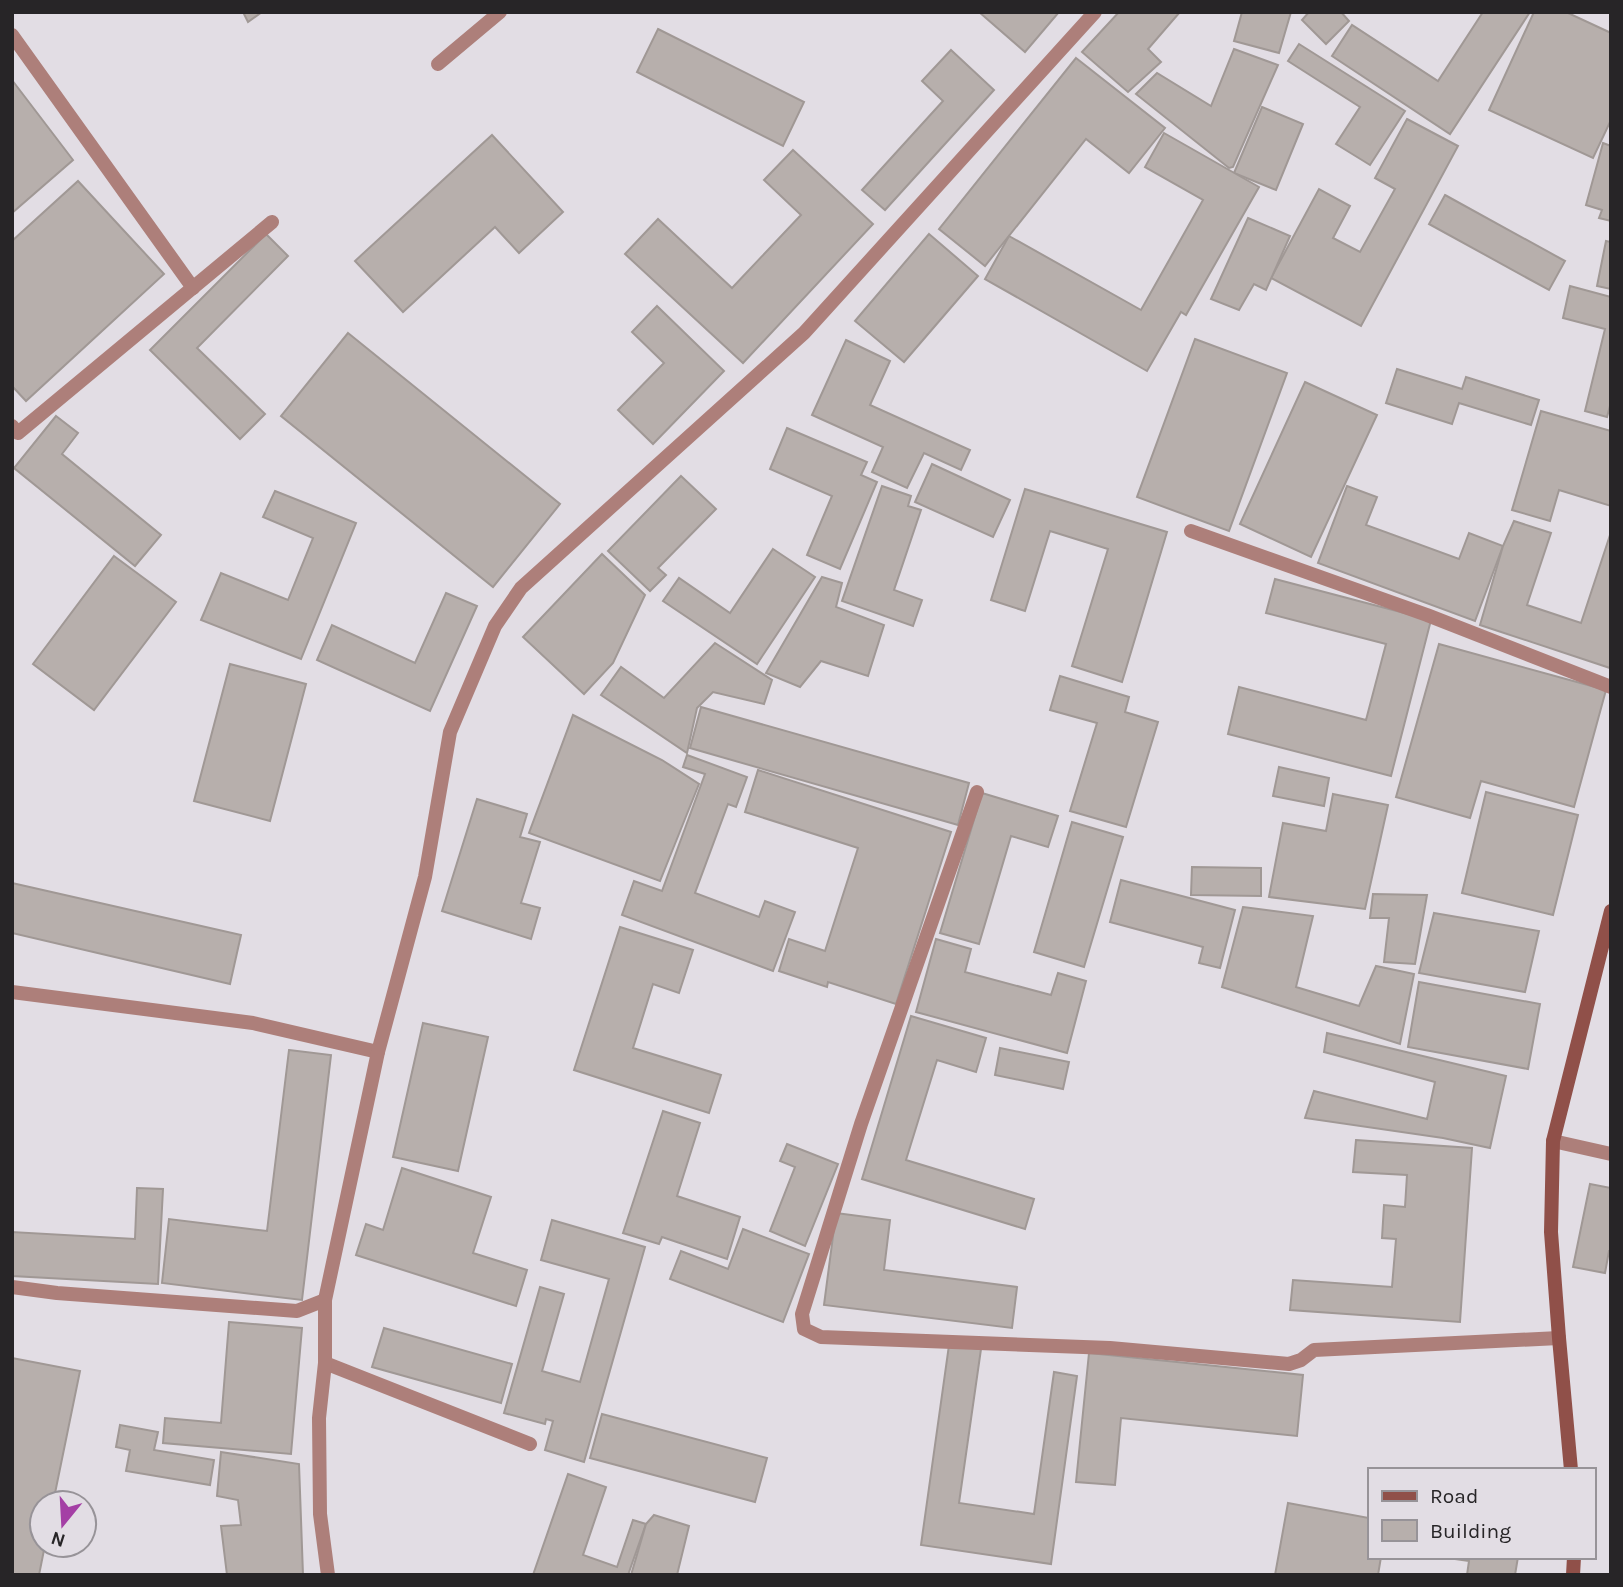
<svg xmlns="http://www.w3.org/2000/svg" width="1623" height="1587" font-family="Karla,sans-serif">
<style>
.building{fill:#b7afac;stroke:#a09895;stroke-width:2}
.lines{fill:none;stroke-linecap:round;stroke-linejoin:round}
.lane{stroke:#ad7f7a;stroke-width:14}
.street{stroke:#ad7f7a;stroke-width:14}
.secondary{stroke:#905049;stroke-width:14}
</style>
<rect width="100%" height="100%" fill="#e2dde4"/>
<g class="building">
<polygon points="243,12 262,12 248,22"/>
<polygon points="979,12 1059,12 1025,52"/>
<polygon points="1119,12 1180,12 1148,49 1161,62 1128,92 1082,52"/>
<polygon points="1242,12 1291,12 1279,53 1234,41"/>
<polygon points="1309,12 1341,12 1349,21 1326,44 1302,20"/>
<polygon points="1483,12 1530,12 1450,134 1332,56 1352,25 1438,81"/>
<polygon points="1534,12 1566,12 1611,33 1611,120 1593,158 1489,110"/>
<polygon points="658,29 804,102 783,146 637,72"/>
<polygon points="1299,44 1405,111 1370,165 1336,144 1360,107 1288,61"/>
<polygon points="1234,49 1278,65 1233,167 1229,168 1136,94 1157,73 1211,106"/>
<polygon points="951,50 994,90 885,210 862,190 943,101 922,81"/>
<polygon points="1076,58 1165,128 1129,173 1086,139 985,266 939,229"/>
<polygon points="12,80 73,160 12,213"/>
<polygon points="1262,107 1303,124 1276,190 1234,173"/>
<polygon points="1407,119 1458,146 1361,326 1271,278 1319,189 1350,206 1333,238 1360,252 1395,189 1375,178"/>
<polygon points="1164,133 1259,187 1186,315 1181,312 1147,371 985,279 1009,236 1141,310 1203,200 1145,167"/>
<polygon points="492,135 563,212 519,253 495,227 403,312 355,261"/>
<polygon points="1603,143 1611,146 1611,221 1599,218 1602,210 1586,205"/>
<polygon points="793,150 873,224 743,363 625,254 658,219 732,288 801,215 764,180"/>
<polygon points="78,181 164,274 26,401 12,386 12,241"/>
<polygon points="1445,195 1565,261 1549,290 1429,224"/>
<polygon points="1248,218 1290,236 1266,290 1254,284 1239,310 1211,299"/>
<polygon points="266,234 288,256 197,348 265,414 240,439 150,350"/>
<polygon points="929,234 978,276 904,362 855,321"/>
<polygon points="1606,241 1611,242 1611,289 1597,286"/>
<polygon points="1570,286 1611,297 1611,402 1607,417 1585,411 1605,329 1563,318"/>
<polygon points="657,306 724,371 653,444 618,410 664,363 632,332"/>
<polygon points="348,333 560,504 493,587 281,416"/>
<polygon points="1195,339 1287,373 1229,531 1137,497"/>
<polygon points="846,340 890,361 870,405 970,450 961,470 924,453 907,488 872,472 883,447 812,415"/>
<polygon points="1397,369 1462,389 1466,377 1539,400 1531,425 1459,403 1452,424 1386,403"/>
<polygon points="1305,382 1377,415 1311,557 1240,524"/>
<polygon points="1541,411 1611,431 1611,506 1559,490 1550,521 1512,510"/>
<polygon points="56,416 78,433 62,454 161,535 135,566 14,468"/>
<polygon points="787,428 867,462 861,475 877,482 840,569 807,555 832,496 770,469"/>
<polygon points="932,464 1010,500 993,537 915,502"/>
<polygon points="681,476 716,509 658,568 666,575 650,591 608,551"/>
<polygon points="882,486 911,496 908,506 921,510 894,590 922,600 913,626 842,601"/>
<polygon points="1347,486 1377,497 1366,525 1459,559 1469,533 1503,546 1475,621 1318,563"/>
<polygon points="1025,489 1167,532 1122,682 1072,666 1108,549 1050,531 1025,611 991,600"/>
<polygon points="275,491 356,523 301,659 201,620 221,573 288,600 313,538 263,517"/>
<polygon points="1514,521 1551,533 1527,605 1581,623 1611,532 1610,668 1480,625 1503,546"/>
<polygon points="773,549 815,577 757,664 663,601 679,578 730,613"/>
<polygon points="602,554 645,595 613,663 584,694 523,637"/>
<polygon points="114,556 176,602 94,710 33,664"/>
<polygon points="822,577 842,583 836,607 884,625 868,676 821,661 800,687 766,673"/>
<polygon points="1275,579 1431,620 1391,776 1228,734 1239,687 1366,720 1386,644 1266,613"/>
<polygon points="446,593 477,606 430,711 317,660 332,625 415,663"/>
<polygon points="715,643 772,680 764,704 713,692 697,708 687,753 601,695 621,667 664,698"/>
<polygon points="1439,644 1606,690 1574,807 1481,781 1470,818 1396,797"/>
<polygon points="230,664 306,684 270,821 194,801"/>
<polygon points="1060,676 1129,697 1125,712 1158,722 1126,827 1070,811 1097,723 1050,710"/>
<polygon points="701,707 969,783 958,825 690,748"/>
<polygon points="573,715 662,760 699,784 660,881 529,833"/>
<polygon points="687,755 747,777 736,807 728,804 695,893 759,917 765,901 795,912 773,971 622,915 634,881 662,891 705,774 683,767"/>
<polygon points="1279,767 1329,778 1324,806 1273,796"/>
<polygon points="758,770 951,832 896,1004 828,982 827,987 779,971 789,939 825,951 858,848 745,812"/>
<polygon points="1486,792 1578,815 1553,915 1462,893"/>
<polygon points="982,793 1058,816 1048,847 1011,836 979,944 940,933"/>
<polygon points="1333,794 1388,805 1365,909 1269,897 1283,823 1326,831"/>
<polygon points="477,799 527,814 520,837 540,842 521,903 540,908 531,939 442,911"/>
<polygon points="1072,822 1123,837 1084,967 1034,952"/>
<polygon points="1192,867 1261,868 1261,896 1191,895"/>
<polygon points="1121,880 1235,910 1220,968 1199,963 1203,947 1110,922"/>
<polygon points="12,883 241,935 230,984 12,933"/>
<polygon points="1373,894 1427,895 1415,964 1384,962 1389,918 1370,918"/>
<polygon points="1243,907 1313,916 1296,987 1359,1006 1376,966 1414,974 1400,1044 1222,987"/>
<polygon points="1434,913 1539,931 1525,992 1419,973"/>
<polygon points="620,927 693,950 679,993 653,984 633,1048 721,1075 709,1113 574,1070"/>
<polygon points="936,939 971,949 965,972 1051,995 1058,973 1086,981 1067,1053 916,1012"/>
<polygon points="1419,982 1540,1004 1528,1069 1408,1047"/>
<polygon points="911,1016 986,1038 976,1072 937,1060 906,1160 1034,1199 1025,1229 862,1179"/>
<polygon points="423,1023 488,1037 458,1171 393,1157"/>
<polygon points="1327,1033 1506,1076 1490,1148 1443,1138 1305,1118 1314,1091 1427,1119 1435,1082 1324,1052"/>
<polygon points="1000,1048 1069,1062 1063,1089 995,1075"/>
<polygon points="289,1050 331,1055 302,1300 162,1283 169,1219 267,1231"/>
<polygon points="663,1111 700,1123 677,1196 740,1217 727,1259 662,1237 659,1244 623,1233"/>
<polygon points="1356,1140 1472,1148 1460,1322 1290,1310 1293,1280 1392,1287 1396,1239 1382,1238 1384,1205 1405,1207 1407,1175 1353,1172"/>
<polygon points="787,1144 838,1164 805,1246 770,1231 795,1167 780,1161"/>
<polygon points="402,1168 491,1197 473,1253 527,1270 516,1306 356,1255 366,1224 383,1230"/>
<polygon points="1590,1184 1611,1188 1611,1251 1609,1251 1605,1273 1573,1267"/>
<polygon points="137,1188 163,1189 158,1284 12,1276 12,1232 135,1239"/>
<polygon points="836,1213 890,1220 884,1270 1017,1287 1012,1328 824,1305"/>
<polygon points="552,1220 645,1247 584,1462 545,1450 553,1421 546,1419 545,1424 504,1413 540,1287 564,1294 542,1371 580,1382 609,1279 541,1260"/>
<polygon points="743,1229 809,1254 783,1322 670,1279 681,1251 728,1269"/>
<polygon points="229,1322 302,1328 291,1454 163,1443 165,1418 221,1423"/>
<polygon points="384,1328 512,1364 501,1403 372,1367"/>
<polygon points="949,1345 981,1349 959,1503 1034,1514 1054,1372 1077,1376 1051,1564 921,1545"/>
<polygon points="1089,1353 1303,1375 1297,1436 1121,1418 1115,1485 1076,1482"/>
<polygon points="12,1358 80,1371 53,1503 42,1503 42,1545 45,1545 39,1575 12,1575"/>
<polygon points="602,1414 767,1458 755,1502 590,1458"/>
<polygon points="120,1425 158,1432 154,1450 214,1460 210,1485 126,1471 130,1450 116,1447"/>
<polygon points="221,1452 299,1464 303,1575 227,1575 221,1526 241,1525 238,1500 217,1496"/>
<polygon points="568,1474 606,1487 583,1555 617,1567 633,1520 646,1524 628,1575 533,1575"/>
<polygon points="1288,1503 1369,1518 1369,1557 1381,1557 1378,1575 1275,1575"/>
<polygon points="654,1515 689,1526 677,1575 631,1575 646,1524"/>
<polygon points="1441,1557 1518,1557 1515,1575 1467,1575 1469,1561"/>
</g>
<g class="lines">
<g class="lane">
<polyline points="12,35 193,288"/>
<polyline points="438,64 500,12"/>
<polyline points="12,426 18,433 272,222"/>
</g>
<g class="street">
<polyline points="1191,531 1427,615 1611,687"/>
<polyline points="977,792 861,1124 802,1314 804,1329 821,1337 1110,1348 1289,1364 1301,1360 1314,1350 1559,1338"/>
<polyline points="12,992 253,1023 378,1052"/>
<polyline points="1553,1141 1611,1154"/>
<polyline points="12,1287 57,1293 297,1311 325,1300"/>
<polyline points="325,1363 530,1444"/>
<polyline points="328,1575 320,1514 319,1418 325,1363 325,1300 378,1052 425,877 450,732 495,626 521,588 804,333 1095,12"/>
</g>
<g class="secondary">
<polyline points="1571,1470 1559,1338 1551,1232 1553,1141 1611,911"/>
<polyline points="1573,1575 1574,1557"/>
</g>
</g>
<rect width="1623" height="1587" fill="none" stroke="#272527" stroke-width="28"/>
<rect x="1368" y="1468" width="228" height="91" fill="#e2dde4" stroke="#979398" stroke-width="2"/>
<rect x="1382" y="1491" width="35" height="10" fill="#905049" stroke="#979398" stroke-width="2"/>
<text x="1430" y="1503" font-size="21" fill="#272527">Road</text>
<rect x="1382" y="1520" width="35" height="21" fill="#b7afac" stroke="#979398" stroke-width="2"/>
<text x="1430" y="1538" font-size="21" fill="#272527">Building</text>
<g transform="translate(63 1524) rotate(198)"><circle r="33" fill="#e2dde4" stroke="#979398" stroke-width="2"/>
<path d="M0-5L12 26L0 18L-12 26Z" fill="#a43fa5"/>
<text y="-10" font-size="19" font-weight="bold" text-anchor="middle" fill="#272527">N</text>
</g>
</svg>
